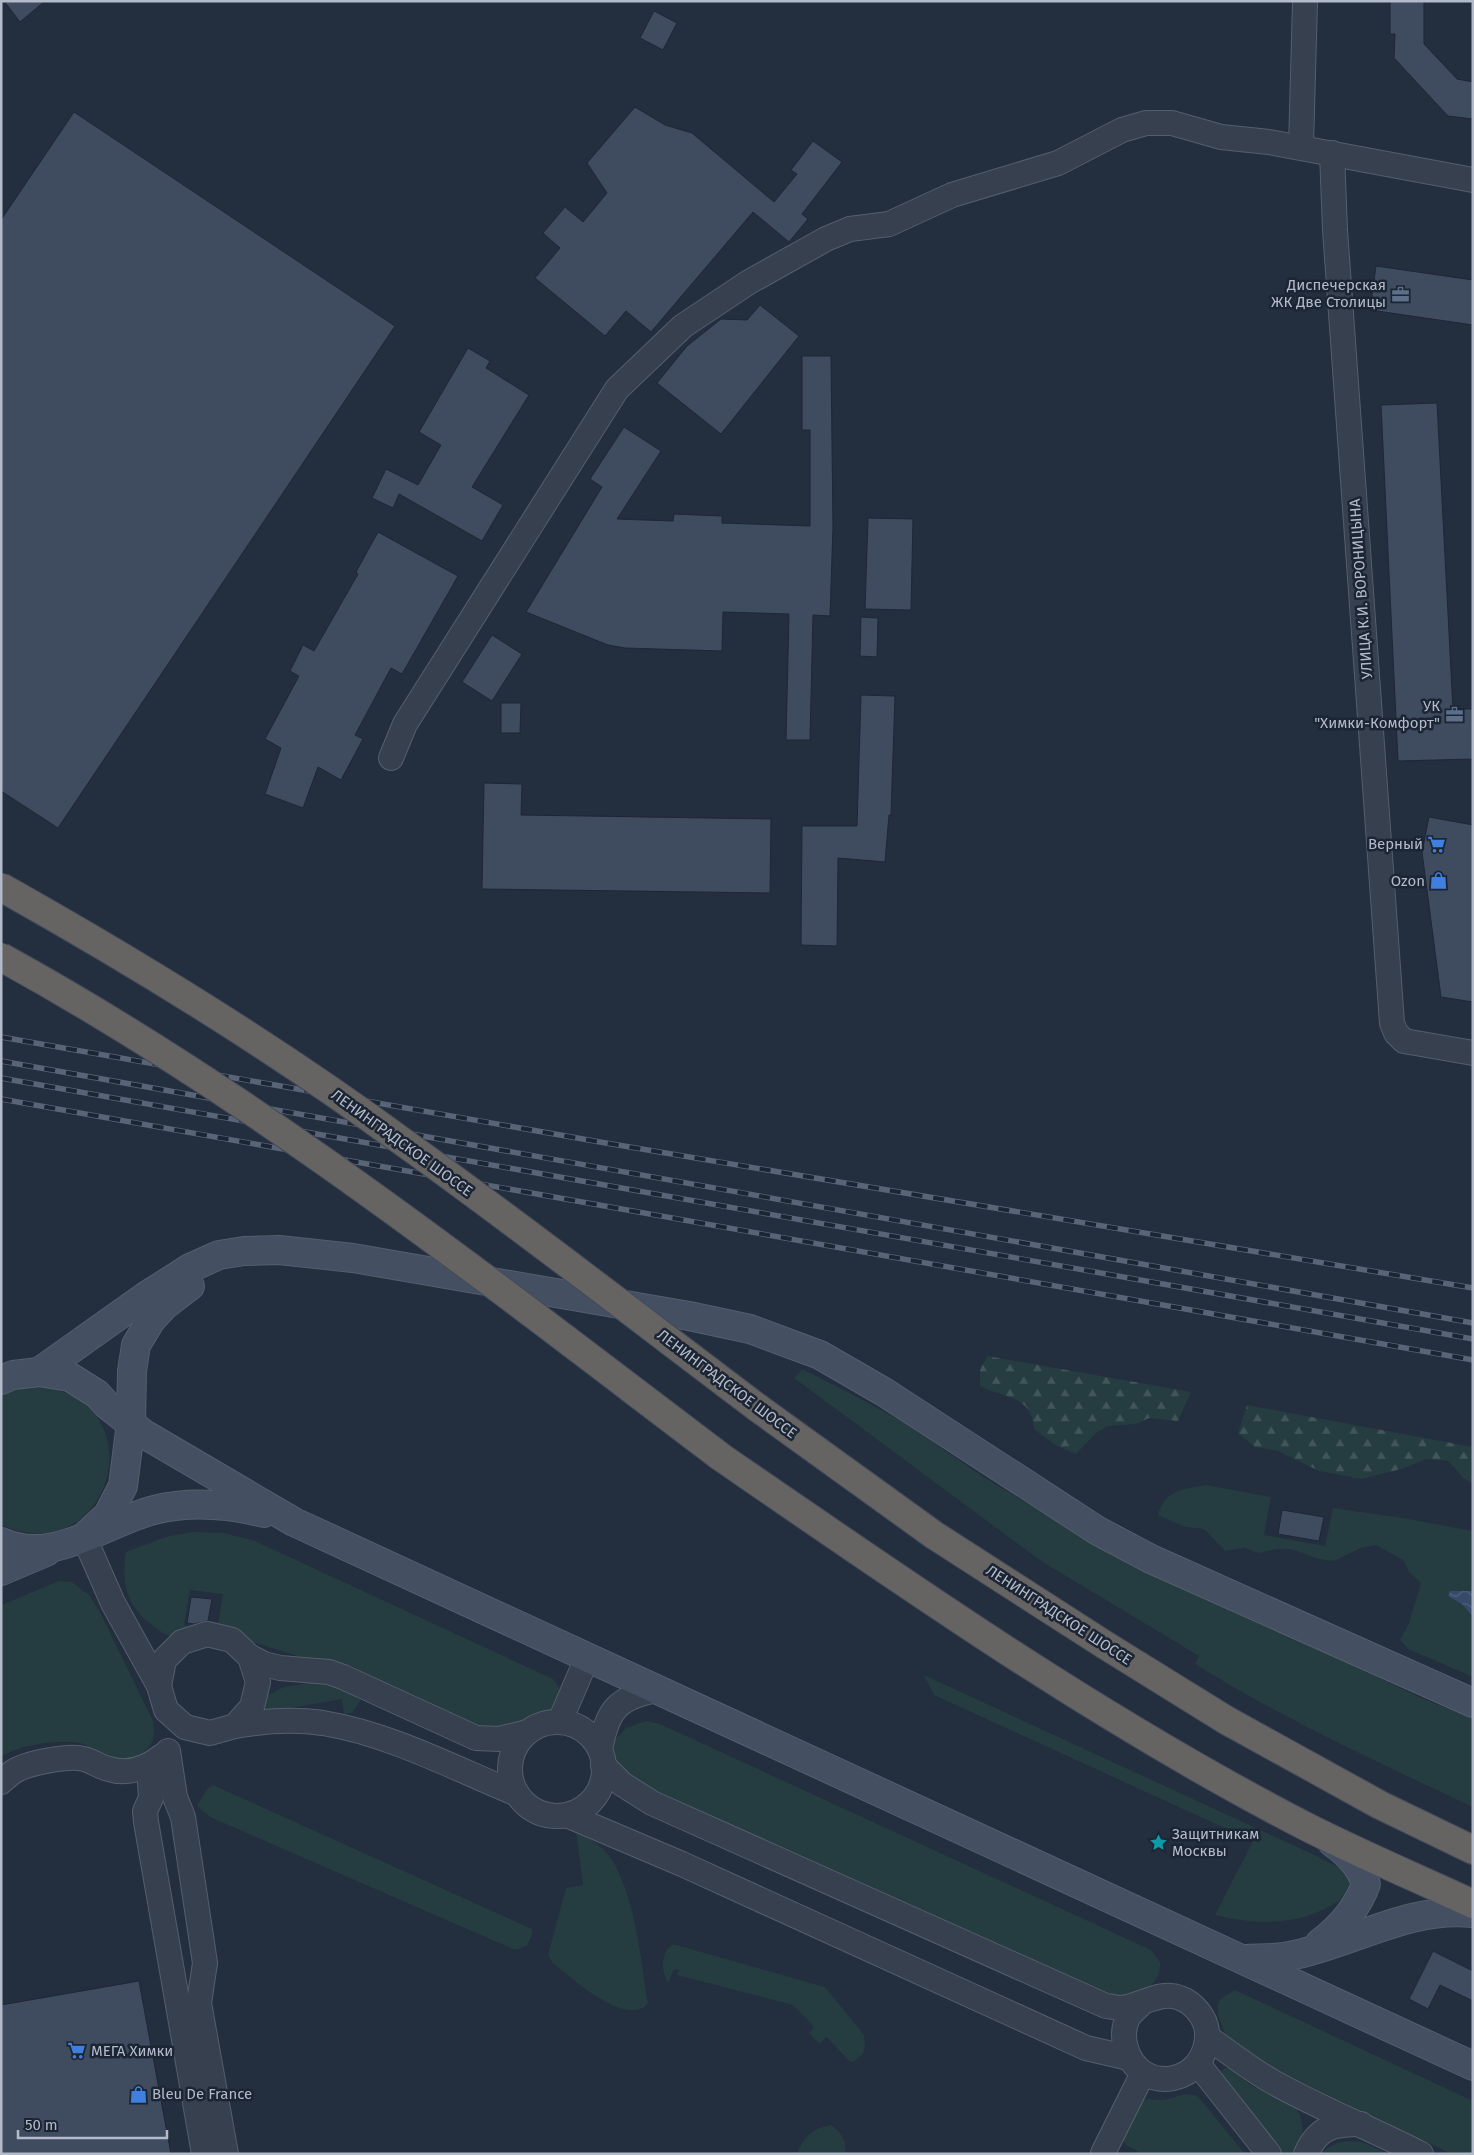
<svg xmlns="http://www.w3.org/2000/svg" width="1474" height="2155" font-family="'Fira Sans',sans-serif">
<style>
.green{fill:#253c40}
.forest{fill:url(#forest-firs)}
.water{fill:url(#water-waves)}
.building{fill:#3f4b5f;stroke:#1e2736}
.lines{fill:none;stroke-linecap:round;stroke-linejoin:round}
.minor-casing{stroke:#555e6d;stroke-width:26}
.secondary-casing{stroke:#555e6d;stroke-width:30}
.trunk-casing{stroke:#424b5a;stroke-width:30}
.minor{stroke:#37404f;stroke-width:24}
.secondary{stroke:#454f62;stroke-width:28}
.trunk{stroke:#656462;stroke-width:28}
.rail-casing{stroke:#596476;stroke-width:5.5}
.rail{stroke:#1c2534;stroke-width:4;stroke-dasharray:11;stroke-linecap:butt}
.trunk-bridge-casing{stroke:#424b5a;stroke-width:30;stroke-linecap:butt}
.trunk-bridge{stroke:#656462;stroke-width:28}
.labels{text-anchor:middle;stroke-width:5;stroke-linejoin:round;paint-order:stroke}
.poi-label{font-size:15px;fill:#b3bbca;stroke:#1c2534;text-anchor:end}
.street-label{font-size:15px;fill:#b3bbca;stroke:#1c2534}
</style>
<defs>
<pattern id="forest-firs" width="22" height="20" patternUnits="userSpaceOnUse" patternTransform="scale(1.25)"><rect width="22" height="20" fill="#253c40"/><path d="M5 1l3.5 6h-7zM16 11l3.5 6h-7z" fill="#42565a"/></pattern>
<pattern id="water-waves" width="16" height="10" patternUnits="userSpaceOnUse" patternTransform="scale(1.25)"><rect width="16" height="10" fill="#384a69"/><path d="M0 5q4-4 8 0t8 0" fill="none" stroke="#52627d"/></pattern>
</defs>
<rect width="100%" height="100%" fill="#232e3f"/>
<g class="green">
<path d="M802,1369L848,1392L905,1423L982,1476L1093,1543L1250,1615L1419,1697L1473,1719V1807C1379,1763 1283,1719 1195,1664L1199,1656L1041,1561L794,1378Z"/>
<path d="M30,1386C160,1390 116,1574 1,1525V1394Z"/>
<path d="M1206,1485L1271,1497L1264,1535L1325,1546L1333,1508L1403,1518L1473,1531V1591H1450L1448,1595L1463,1605L1473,1617V1677L1408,1649L1400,1640L1409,1623L1421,1583L1410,1573L1403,1560L1376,1545L1361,1548L1334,1561L1319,1559L1291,1549H1276L1259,1553L1244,1548L1225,1551L1204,1529L1185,1527L1158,1515C1164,1490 1184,1489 1206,1485Z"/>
<path d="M192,1532L224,1533L255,1541L553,1679L559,1687L560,1696L555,1707L546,1715L519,1726L488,1728L458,1721L351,1666L298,1656L217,1631L223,1594L190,1590L184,1625L203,1629C194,1631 182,1637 172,1636C166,1636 157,1629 152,1625C126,1605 121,1583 126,1552L165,1537Z"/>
<path d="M59,1581L72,1582L89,1595L101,1614L153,1721C153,1725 154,1731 154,1736C150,1756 124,1764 107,1757C99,1754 92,1747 83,1744C63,1738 18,1745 1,1757V1605Z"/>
<path d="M924,1675L1308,1852L1352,1874L1355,1881C1353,1885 1351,1891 1349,1895C1345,1899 1337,1902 1332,1905C1296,1926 1254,1925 1215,1915L1253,1841L934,1695Z"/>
<polygon points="322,1681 337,1685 361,1700 352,1713 344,1714 342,1699 257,1714 268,1695 284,1687"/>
<path d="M646,1721L660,1724L1151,1950L1160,1962C1162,1990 1130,2000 1107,1993L636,1782L617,1766L613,1749L614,1741L626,1728Z"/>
<polygon points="213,1785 532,1929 532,1935 527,1946 515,1950 210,1817 197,1806 207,1789"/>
<path d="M576,1831C585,1836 594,1841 602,1848C634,1878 641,1961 648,2003C628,2030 569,1976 552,1962L548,1955L566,1888L583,1885Z"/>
<path d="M673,1944L825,1987L864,2035L865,2047L863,2054L854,2062L849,2061L827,2037L819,2044L809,2033L814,2027L793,2005L677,1975L679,1970L674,1969L668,1983C661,1970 660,1953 673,1944Z"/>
<polygon points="1235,1990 1473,2101 1473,2154 1452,2154 1306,2087 1246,2052 1225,2033 1218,2016 1218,2004 1220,1999"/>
<path d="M1225,2068H1229L1251,2085L1295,2107C1305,2117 1303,2141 1301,2154H1282L1219,2076V2073Z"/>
<polygon points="1185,2094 1196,2095 1202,2101 1245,2154 1144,2154 1127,2146 1121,2138 1139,2102 1146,2099 1164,2100"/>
<path d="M831,2125C842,2132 846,2141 846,2154H797C803,2137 813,2128 831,2125Z"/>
<polygon points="1348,2141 1362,2142 1389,2154 1321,2154 1322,2151 1337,2143"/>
</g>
<g class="forest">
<path d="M987,1356L1191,1392L1178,1421L1149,1418L1136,1424L1107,1426L1095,1434L1076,1454L1055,1445L1034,1429C1031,1394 1005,1399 980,1386V1370Z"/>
<polygon points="1247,1405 1473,1447 1473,1484 1463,1477 1448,1461 1426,1459 1405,1468 1362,1479 1319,1471 1278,1451 1255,1447 1238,1433"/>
</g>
<polygon class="water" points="1450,1591 1473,1591 1473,1617 1463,1605 1448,1596"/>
<g class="building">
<polygon points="4,1 45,1 20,22"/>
<polygon points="1390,1 1424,1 1424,44 1457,79 1473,82 1473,119 1448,116 1394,58 1395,34 1390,34"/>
<polygon points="654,11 677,23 663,50 640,38"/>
<polygon points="635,107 665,125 692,133 774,202 797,174 791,170 813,141 842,162 802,214 808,219 789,242 753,212 651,332 626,311 605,336 535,278 560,248 543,233 565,207 583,222 607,193 587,163"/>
<polygon points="74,112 395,326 58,828 1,791 1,220"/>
<polygon points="1376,266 1473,280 1473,325 1370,310"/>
<polygon points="760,305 799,336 721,434 657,383 687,346 721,319 747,320"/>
<polygon points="468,348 490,361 486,368 529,395 472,487 503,505 482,541 399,494 393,508 372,498 386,469 418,485 441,445 419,432"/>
<polygon points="802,356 831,356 833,527 830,616 813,615 810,740 786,740 789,614 723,612 722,651 625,648 608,645 526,612 602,487 590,479 624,427 661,451 617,519 673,521 674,514 722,516 722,523 810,526 810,430 802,430"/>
<polygon points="1437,403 1453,709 1473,709 1473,759 1398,761 1381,405"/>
<polygon points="868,518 913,519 911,610 865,609"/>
<polygon points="378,532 458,576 402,674 391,668 355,735 363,739 341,780 318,767 303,808 265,794 281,748 265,739 299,676 290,671 303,645 314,651 358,574 356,572"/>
<polygon points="861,617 878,618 877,657 860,656"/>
<polygon points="492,635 522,654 492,701 462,682"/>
<polygon points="861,695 895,696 891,815 889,815 885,862 838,858 837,946 801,945 802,826 857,826"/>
<polygon points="501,703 521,703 520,733 501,733"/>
<polygon points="484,783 522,784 521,815 771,819 770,893 482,889"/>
<polygon points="1429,817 1473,825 1473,1002 1441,997 1422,852"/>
<polygon points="1282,1510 1324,1517 1319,1541 1278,1534"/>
<polygon points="191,1597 212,1599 208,1621 194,1624 187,1623"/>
<polygon points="1433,1951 1473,1971 1473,2001 1440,1985 1428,2009 1409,1999"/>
<polygon points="139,1981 171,2154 1,2154 1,2005"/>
</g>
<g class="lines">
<defs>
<g id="minor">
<polyline points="1301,147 1305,1"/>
<polyline points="1332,153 1335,230 1392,1023 1396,1033 1404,1041 1473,1053"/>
<polyline points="391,758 405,724 617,389 683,326 749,282 826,239 850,229 889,224 952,195 1058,163 1122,130 1146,123 1172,123 1221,137 1269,142 1473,180"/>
<polyline points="84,1537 113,1603 159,1686 166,1710 185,1727 210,1733 235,1726 252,1707 258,1682 250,1657"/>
<polyline points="159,1686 164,1660 182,1642 207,1634 232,1640 250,1657 264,1664 280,1668 329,1672 343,1677 476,1738 499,1739 528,1732"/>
<polyline points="560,1721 587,1658"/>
<circle cx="557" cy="1769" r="47"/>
<path d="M235,1726C263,1721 294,1719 323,1723C390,1734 454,1768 517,1794"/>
<path d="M600,1749C608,1710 616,1698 657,1690"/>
<polyline points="168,1751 175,1797 183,1817 205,1963 199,2003 226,2154"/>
<path d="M603,1765L622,1784L652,1803L1106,2006C1111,2006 1116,2008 1121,2008C1141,2006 1160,1990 1180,1998C1194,2003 1206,2018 1207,2032C1209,2085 1140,2097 1126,2048C1123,2039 1123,2027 1128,2018C1131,2013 1137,2008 1141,2004"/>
<polyline points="149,1766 151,1798 145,1811 146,1822 204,2154"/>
<path d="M1,1782C5,1778 9,1775 13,1772C26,1763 69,1755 84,1759C92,1761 100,1767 109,1769C128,1775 147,1768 162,1756"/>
<polyline points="569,1816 682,1864 1086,2048 1129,2058"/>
<path d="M1207,2037C1229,2052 1250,2069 1273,2082C1321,2109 1372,2129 1421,2154"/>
<polyline points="1198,2064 1269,2154"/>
<polyline points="1105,2154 1103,2153 1143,2073"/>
<path d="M1306,2154C1318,2127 1333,2124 1361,2124"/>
</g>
<g id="secondary">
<polyline points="39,1372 146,1296 190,1268 219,1255 244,1251 279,1250 353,1258 689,1316 750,1329 820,1355 884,1392 1098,1531 1151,1559 1473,1703"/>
<polyline points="1,1380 13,1375 39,1372 70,1377 97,1394 107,1405 144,1434 294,1522 1473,2066"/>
<polyline points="84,1537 108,1515 123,1486 131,1423 132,1371 136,1345 151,1320 165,1305 190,1286"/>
<path d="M1,1542C54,1566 103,1523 154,1510C190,1501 228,1504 264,1513"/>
<polyline points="1,1571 46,1552"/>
<path d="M1320,1943C1341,1927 1357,1909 1366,1884C1360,1865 1348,1854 1332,1842"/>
<path d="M1244,1959C1259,1958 1276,1959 1290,1956C1352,1944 1408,1906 1473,1913"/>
</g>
<g id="trunk">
<polyline points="758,1408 934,1535 1105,1645 1226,1720 1380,1805 1473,1850"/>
<path d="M721,1457C911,1588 1100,1720 1305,1826C1360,1854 1417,1878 1473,1904"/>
</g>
</defs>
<use href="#minor" class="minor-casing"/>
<use href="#secondary" class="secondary-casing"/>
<use href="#trunk" class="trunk-casing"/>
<use href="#minor" class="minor"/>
<use href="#secondary" class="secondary"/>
<use href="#trunk" class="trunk"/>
<defs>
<g id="rail">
<polyline points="1,1037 600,1142 1473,1288"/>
<polyline points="1,1061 1473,1323"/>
<polyline points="1,1078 1473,1339"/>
<polyline points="1,1099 1473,1360"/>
</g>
</defs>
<use href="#rail" class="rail-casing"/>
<use href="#rail" class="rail"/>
<defs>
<g id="trunk-bridge">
<path d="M1,887C140,965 275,1048 403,1142C523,1228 640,1319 758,1408"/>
<path d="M1,957C258,1098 488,1281 721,1457"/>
</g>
</defs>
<use href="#trunk-bridge" class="trunk-bridge-casing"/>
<use href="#trunk-bridge" class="trunk-bridge"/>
</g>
<defs>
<symbol id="office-bare" viewBox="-9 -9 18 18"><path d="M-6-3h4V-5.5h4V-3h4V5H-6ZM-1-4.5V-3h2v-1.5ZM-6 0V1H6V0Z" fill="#5c6f8a" stroke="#1c2534" stroke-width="2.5" paint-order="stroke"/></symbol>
<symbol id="supermarket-bare" viewBox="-9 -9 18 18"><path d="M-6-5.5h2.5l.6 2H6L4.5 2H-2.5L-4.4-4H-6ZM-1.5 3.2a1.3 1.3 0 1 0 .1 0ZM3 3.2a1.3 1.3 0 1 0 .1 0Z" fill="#3f7fe0" stroke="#1c2534" stroke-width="2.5" paint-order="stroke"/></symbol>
<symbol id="shop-bare" viewBox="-9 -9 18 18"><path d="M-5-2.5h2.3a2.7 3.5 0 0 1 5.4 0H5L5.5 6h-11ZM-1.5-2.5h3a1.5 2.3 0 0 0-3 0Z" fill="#3f7fe0" stroke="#1c2534" stroke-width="2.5" paint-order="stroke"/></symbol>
<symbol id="sight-bare" viewBox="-9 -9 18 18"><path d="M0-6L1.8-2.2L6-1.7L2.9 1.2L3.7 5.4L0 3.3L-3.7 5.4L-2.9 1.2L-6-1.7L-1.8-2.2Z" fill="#0f9aa8" stroke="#1c2534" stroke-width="2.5" paint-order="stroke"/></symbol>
</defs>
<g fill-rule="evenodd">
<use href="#office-bare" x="1388" y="282" width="25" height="25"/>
<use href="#office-bare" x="1442" y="702" width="25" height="25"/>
<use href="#supermarket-bare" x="1424" y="832" width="25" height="25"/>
<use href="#shop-bare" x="1426" y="868" width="25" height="25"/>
<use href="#sight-bare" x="1146" y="1830" width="25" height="25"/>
<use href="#supermarket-bare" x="64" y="2038" width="25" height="25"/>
<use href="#shop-bare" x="126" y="2082" width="25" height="25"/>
</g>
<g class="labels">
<g class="poi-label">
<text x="1386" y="290">Диспечерская<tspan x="1386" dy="17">ЖК Две Столицы</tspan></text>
<text x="1440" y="711">УК<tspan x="1440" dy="17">"Химки-Комфорт"</tspan></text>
<text x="1423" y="849">Верный</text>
<text x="1425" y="886">Ozon</text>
<text x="1172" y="1839" text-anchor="start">Защитникам<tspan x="1172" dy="17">Москвы</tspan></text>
<text x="91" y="2056" text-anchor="start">МЕГА Химки</text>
<text x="152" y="2099" text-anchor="start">Bleu De France</text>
</g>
<g class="street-label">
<text transform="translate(1361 589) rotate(-94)" y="5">УЛИЦА К.И. ВОРОНИЦЫНА</text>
<text transform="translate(402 1143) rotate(36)" y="5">ЛЕНИНГРАДСКОЕ ШОССЕ</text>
<text transform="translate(727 1384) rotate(37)" y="5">ЛЕНИНГРАДСКОЕ ШОССЕ</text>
<text transform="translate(1059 1615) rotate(33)" y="5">ЛЕНИНГРАДСКОЕ ШОССЕ</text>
</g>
</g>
<rect width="1474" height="2155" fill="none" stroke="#b3bbca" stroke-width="5"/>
<path d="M18 2130v8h149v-8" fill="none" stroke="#b3bbca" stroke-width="2.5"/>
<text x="25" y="2130" font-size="15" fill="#b3bbca" stroke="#1c2534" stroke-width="4" paint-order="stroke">50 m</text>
</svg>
